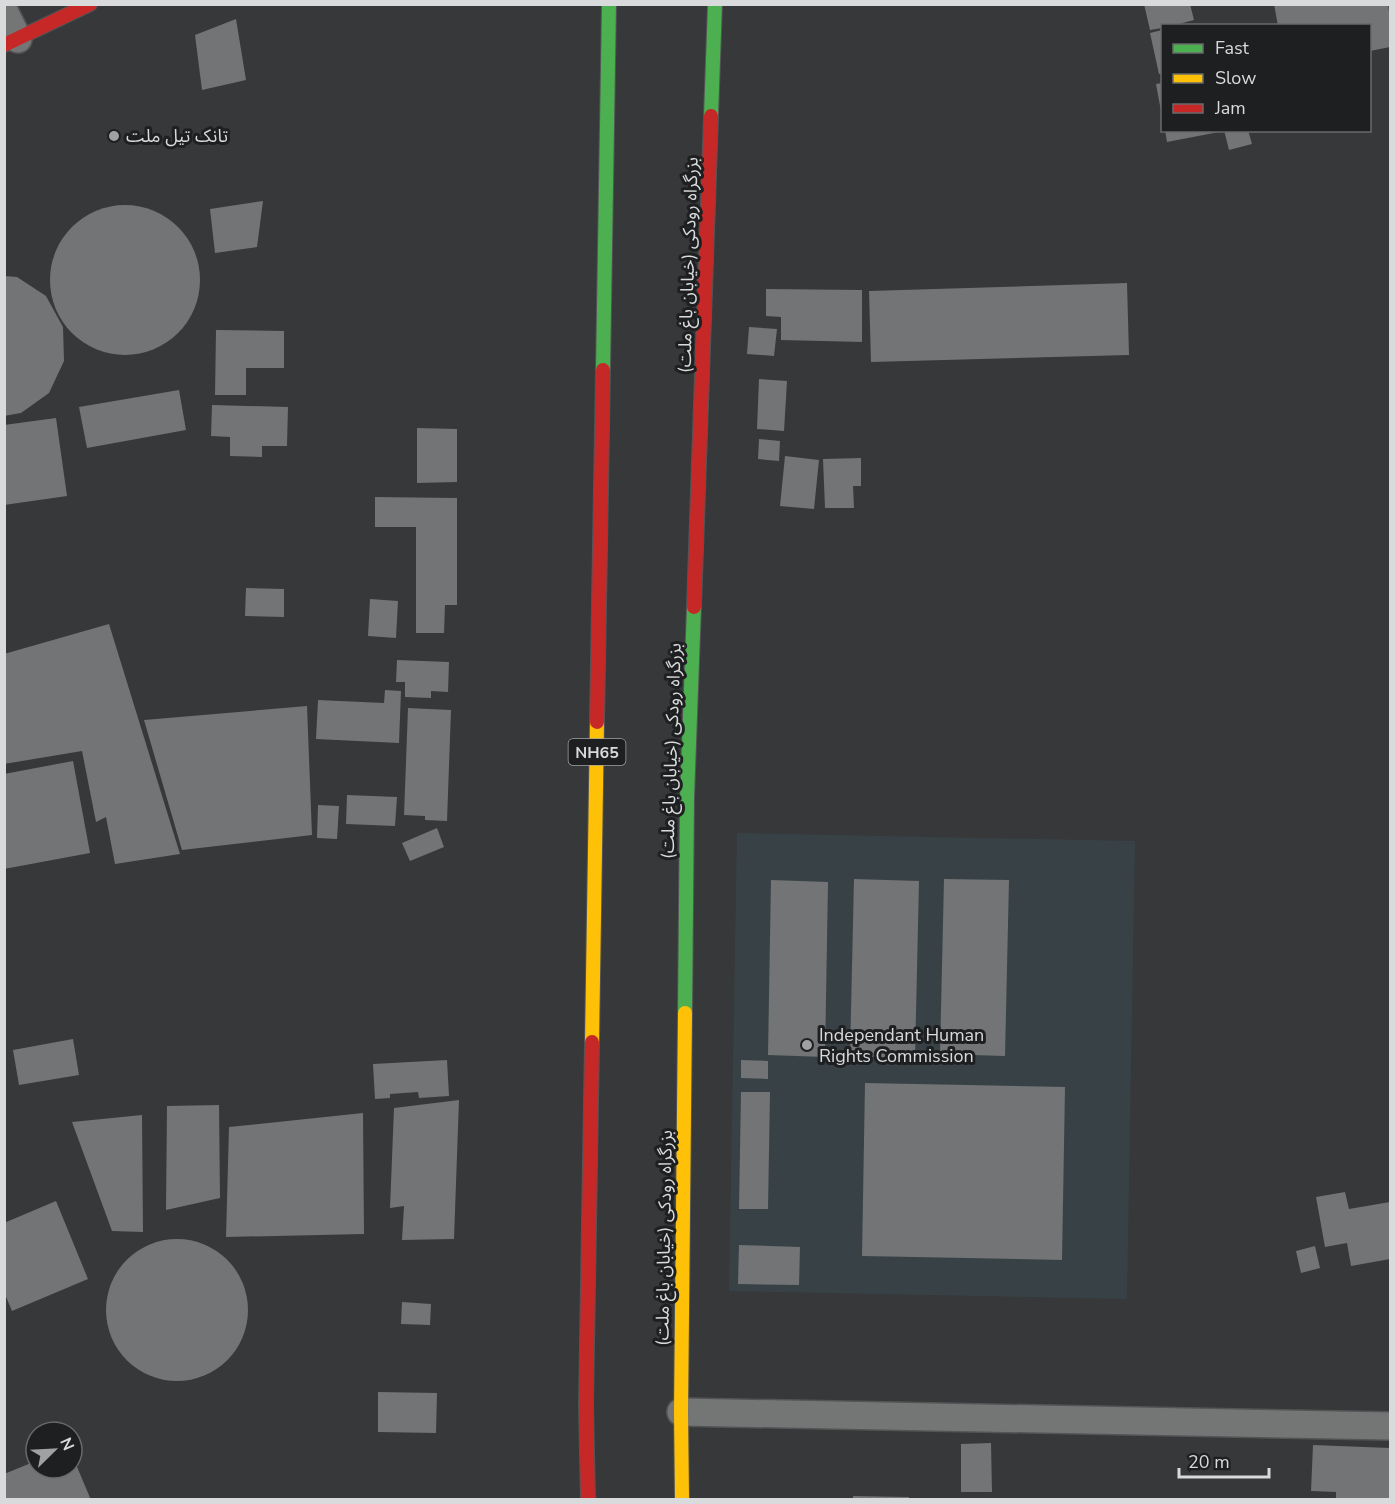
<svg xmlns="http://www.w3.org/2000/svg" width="1395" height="1504" font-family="'Nunito Sans','Noto Sans Arabic',sans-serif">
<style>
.built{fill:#384246}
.building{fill:#727475}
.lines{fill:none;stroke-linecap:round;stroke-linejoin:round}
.street-casing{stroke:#535455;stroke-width:30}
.fast-casing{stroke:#535455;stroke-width:16}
.slow-casing{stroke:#535455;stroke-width:16}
.jam-casing{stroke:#535455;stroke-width:16}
.street{stroke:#747575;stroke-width:27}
.fast{stroke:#4caf50;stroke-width:14}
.slow{stroke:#ffc107;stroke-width:14}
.jam{stroke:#c62828;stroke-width:14}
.poi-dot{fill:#9fa1a2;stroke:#1e1f20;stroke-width:2}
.labels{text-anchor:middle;stroke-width:6;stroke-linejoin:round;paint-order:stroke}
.shield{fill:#1e1f20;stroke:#a0a2a3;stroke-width:1.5}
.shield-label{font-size:16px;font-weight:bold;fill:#d8dadb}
.poi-label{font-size:18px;fill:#d8dadb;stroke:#1e1f20;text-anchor:start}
.street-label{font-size:18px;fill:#d8dadb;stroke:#1e1f20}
</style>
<rect width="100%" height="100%" fill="#363839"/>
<polygon class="built" points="737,833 1135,841 1127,1299 729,1291"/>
<g class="building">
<polygon points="1144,4 1190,4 1194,20 1171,26 1162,26 1162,28 1150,30"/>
<polygon points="1274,4 1388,4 1390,19 1390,47 1370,51 1370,26 1278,26"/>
<polygon points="236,19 246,80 202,90 195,35"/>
<polygon points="1162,30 1162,74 1159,74 1150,33"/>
<polygon points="1162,83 1162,111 1161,111 1156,84"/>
<polygon points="1165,130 1219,130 1219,132 1167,142"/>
<polygon points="1224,130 1248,130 1252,144 1229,150"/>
<polygon points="263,201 257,247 215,253 210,209"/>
<circle cx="125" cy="280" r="75"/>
<polygon points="4,276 17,277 46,296 63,327 64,361 49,393 21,413 4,416"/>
<polygon points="1127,283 1129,355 871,362 869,291"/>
<polygon points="766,289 862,290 862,342 781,340 781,317 766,316"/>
<polygon points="749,327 777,329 774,356 747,354"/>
<polygon points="216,330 284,331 284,368 246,368 246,395 215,395"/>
<polygon points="759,379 787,381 784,431 757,429"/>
<polygon points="179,390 186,430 87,448 79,407"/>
<polygon points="212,405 288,407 287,446 262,446 262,457 230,456 230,437 211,436"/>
<polygon points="56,418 67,496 4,505 4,425"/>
<polygon points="417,428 457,429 457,482 417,483"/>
<polygon points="759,439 780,441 779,461 758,459"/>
<polygon points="785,456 819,460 814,509 780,506"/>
<polygon points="861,458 861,486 853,486 854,508 825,508 823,459"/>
<polygon points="375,497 457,498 457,605 445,605 444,633 416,633 416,527 375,527"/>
<polygon points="246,588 284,589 284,617 245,616"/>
<polygon points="370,599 398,601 396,638 368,636"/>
<polygon points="109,624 180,854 115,864 106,817 96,822 82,751 4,764 4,654"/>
<polygon points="397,660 449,662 448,692 431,691 431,698 405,697 405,682 396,682"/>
<polygon points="385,690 401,691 399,743 316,739 318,700 384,703"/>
<polygon points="307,706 312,835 182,850 144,720"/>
<polygon points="408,708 451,710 447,821 425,820 425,816 404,815"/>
<polygon points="73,761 90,853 4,869 4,774"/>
<polygon points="347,795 397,797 395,826 346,824"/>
<polygon points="318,805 339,806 337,839 317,838"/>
<polygon points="437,828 444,847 410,861 402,843"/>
<polygon points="854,879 919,881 915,1058 850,1056"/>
<polygon points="944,879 1009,880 1005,1056 940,1054"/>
<polygon points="771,880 828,882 825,1057 768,1055"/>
<polygon points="73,1039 79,1075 19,1085 13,1050"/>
<polygon points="447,1060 449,1096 419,1098 418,1092 390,1094 390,1098 375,1099 373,1064"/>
<polygon points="741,1060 768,1061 768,1079 741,1078"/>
<polygon points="865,1083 1065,1087 1062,1260 862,1256"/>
<polygon points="741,1092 770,1092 768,1209 739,1209"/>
<polygon points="459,1100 454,1239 402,1240 404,1206 390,1208 394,1108"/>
<polygon points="219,1105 220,1198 166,1210 167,1106"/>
<polygon points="363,1113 364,1234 226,1237 229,1127"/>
<polygon points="142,1115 143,1232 112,1231 72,1122"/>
<polygon points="1345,1192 1349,1209 1390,1202 1390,1259 1351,1266 1347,1243 1325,1247 1316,1197"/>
<polygon points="56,1201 88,1279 12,1311 4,1292 4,1223"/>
<circle cx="177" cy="1310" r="71"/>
<polygon points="739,1245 800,1247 799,1285 738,1284"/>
<polygon points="1315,1246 1320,1268 1301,1273 1296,1251"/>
<polygon points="402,1302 431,1304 430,1325 401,1324"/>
<polygon points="378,1392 437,1393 436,1433 378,1432"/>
<polygon points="991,1443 992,1492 961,1492 961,1444"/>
<polygon points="1313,1445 1390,1448 1390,1500 1336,1500 1336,1492 1311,1491"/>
<polygon points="72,1455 91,1500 4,1500 4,1474 36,1461 36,1468 72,1468"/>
<polygon points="853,1496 909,1497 909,1500 853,1500"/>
</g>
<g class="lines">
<defs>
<g id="street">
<polyline points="4,11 18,39"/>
<polyline points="681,1412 1390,1426"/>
</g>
<g id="fast">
<polyline points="711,116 715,4"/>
<polyline points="603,370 609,4"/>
<polyline points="685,1013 687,798 694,607"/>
</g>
<g id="slow">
<polyline points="592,1042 597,722"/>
<polyline points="682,1500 681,1412 685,1013"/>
</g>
<g id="jam">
<polyline points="4,45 90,4"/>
<polyline points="694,607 711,116"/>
<polyline points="597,722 603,370"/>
<polyline points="588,1500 586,1405 592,1042"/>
</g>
</defs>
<use href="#street" class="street-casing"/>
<use href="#fast" class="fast-casing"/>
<use href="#slow" class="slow-casing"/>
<use href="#jam" class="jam-casing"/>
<use href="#street" class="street"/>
<use href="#fast" class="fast"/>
<use href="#slow" class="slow"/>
<use href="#jam" class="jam"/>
</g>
<g class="poi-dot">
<circle cx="114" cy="136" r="6"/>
<circle cx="807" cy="1045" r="6"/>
</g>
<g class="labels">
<rect class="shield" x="568.5" y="739" width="57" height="26" rx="4.5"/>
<g class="shield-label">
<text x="597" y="758">NH65</text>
</g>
<g class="poi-label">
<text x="126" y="142">تانک تیل ملت</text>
<text x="819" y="1041">Independant Human<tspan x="819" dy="21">Rights Commission</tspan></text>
</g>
<g class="street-label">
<text transform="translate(688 265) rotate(-88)" y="6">بزرگراه رودکی (خیابان باغ ملت)</text>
<text transform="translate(671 751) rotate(-88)" y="6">بزرگراه رودکی (خیابان باغ ملت)</text>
<text transform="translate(664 1238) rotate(-89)" y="6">بزرگراه رودکی (خیابان باغ ملت)</text>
</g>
</g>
<rect width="1395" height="1504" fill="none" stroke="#d8dadb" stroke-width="12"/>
<rect x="1161" y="24" width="210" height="108" fill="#1e1f20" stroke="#686a6b" stroke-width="1.5"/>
<rect x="1173" y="44" width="30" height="9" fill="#4caf50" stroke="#686a6b" stroke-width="1.5"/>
<text x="1215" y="54" font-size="18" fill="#d8dadb">Fast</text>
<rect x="1173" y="74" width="30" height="9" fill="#ffc107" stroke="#686a6b" stroke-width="1.5"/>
<text x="1215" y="84" font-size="18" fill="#d8dadb">Slow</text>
<rect x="1173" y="104" width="30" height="9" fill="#c62828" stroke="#686a6b" stroke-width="1.5"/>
<text x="1215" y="114" font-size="18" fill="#d8dadb">Jam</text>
<g transform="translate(54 1450) rotate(66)"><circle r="28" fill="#1e1f20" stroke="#686a6b" stroke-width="1.5"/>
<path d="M0-4.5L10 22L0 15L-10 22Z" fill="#9fa1a2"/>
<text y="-9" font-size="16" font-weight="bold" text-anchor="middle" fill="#d8dadb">N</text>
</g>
<path d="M1179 1468v9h90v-9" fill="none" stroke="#d8dadb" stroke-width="3"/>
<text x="1188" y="1468" font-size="18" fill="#d8dadb" stroke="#1e1f20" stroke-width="4.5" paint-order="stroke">20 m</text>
</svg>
